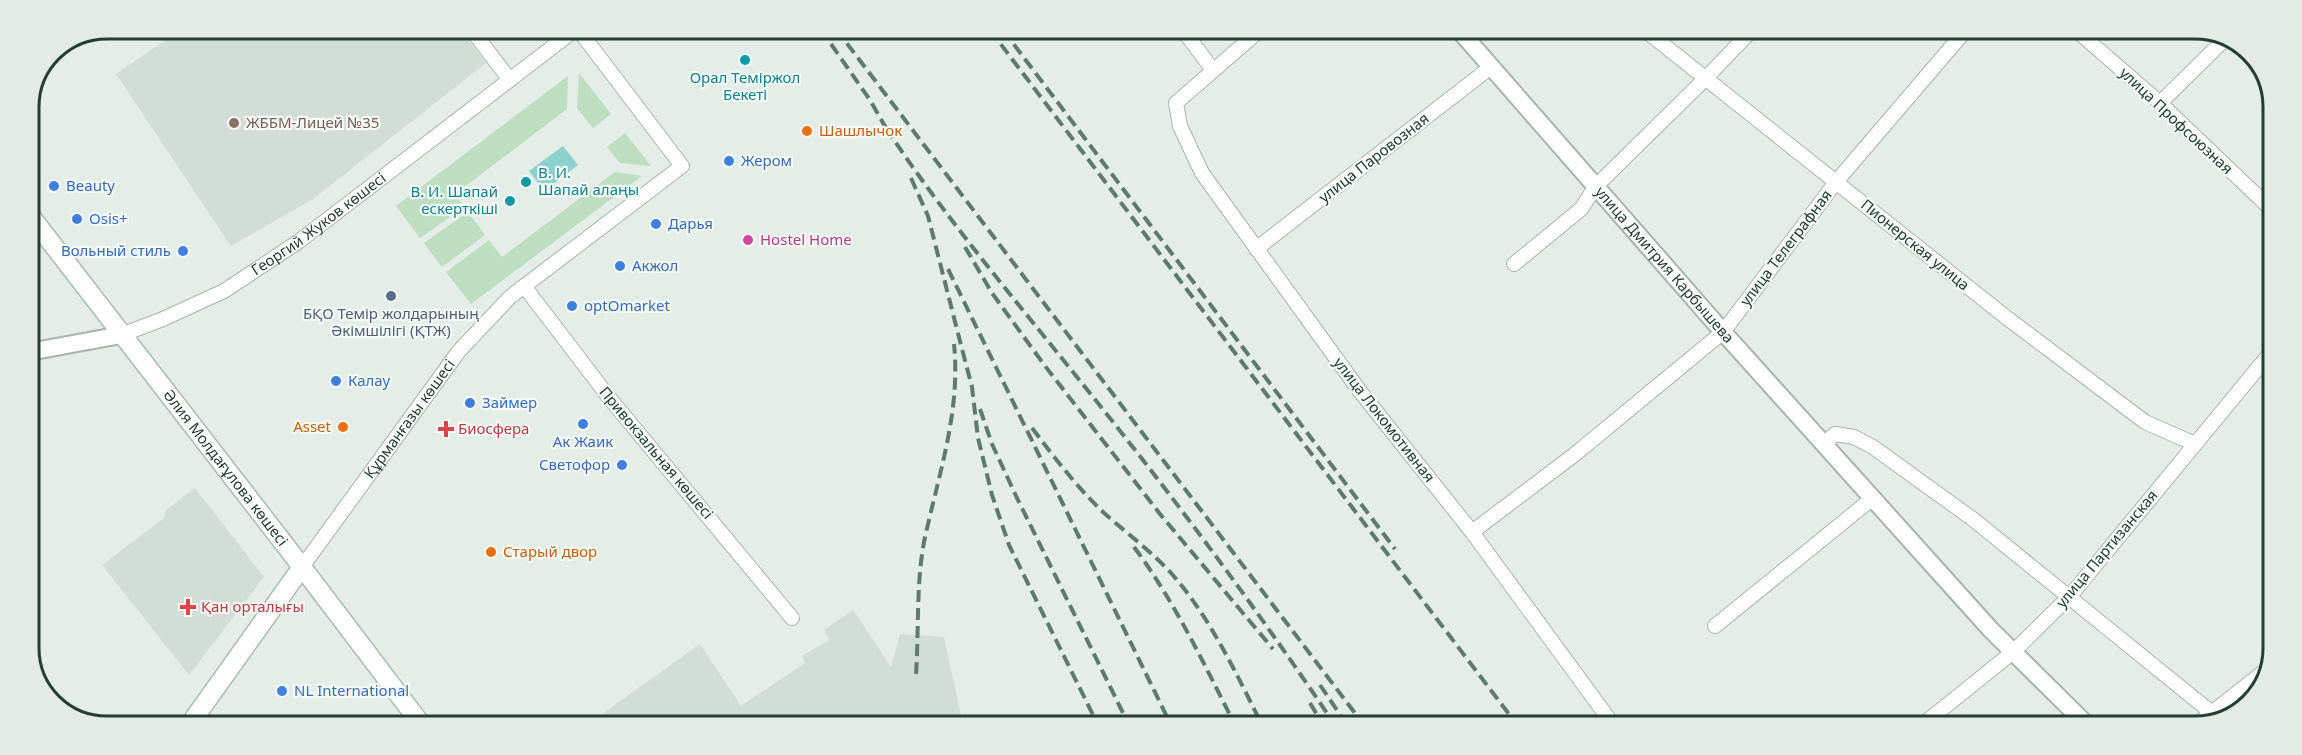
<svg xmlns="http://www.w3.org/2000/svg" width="2302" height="755" font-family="'Noto Sans',sans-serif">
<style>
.built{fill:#d2ddd6}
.green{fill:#bddebf}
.water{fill:#8dd1ce}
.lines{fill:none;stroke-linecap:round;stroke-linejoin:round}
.minor-casing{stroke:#a6b5ad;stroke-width:16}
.tertiary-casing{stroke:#a6b5ad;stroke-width:20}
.secondary-casing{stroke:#a5bcaf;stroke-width:21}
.minor{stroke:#fff;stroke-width:14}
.tertiary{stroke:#fff;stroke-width:16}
.secondary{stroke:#fff;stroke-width:18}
.rail{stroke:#5e7a6d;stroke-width:4;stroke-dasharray:12 6;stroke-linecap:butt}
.culture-dot{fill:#0f9aa8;stroke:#f5faf6;stroke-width:2}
.education-dot{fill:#8d6e63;stroke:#f5faf6;stroke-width:2}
.food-dot{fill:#e8710a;stroke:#f5faf6;stroke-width:2}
.shop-dot{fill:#3f7fe0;stroke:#f5faf6;stroke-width:2}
.hotel-dot{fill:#d1479c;stroke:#f5faf6;stroke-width:2}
.service-dot{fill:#5c6f8a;stroke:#f5faf6;stroke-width:2}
.health-dot{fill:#e0444e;stroke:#f5faf6;stroke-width:2}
.labels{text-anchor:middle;stroke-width:4.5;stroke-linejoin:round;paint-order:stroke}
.culture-label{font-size:15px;fill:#0d838f;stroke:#f5faf6}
.street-label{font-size:15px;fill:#233f32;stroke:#f5faf6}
.education-label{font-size:15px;fill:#785e54;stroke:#f5faf6;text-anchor:start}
.food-label{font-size:15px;fill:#c56008;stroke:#f5faf6;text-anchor:start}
.shop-label{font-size:15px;fill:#366cbe;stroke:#f5faf6;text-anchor:start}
.hotel-label{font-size:15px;fill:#b23c85;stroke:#f5faf6;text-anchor:start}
.service-label{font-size:15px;fill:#4e5e75;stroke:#f5faf6}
.health-label{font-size:15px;fill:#be3a42;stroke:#f5faf6;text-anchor:start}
.rim{fill:none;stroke:#233f32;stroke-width:3}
</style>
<rect width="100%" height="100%" fill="#e4ede7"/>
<g class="built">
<polygon points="166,29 460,29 486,63 313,199 231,246 116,74 170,37"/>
<polygon points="195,488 264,577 189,675 102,565 164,518 166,510"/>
<polygon points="853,610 891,667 900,634 944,637 963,725 588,724 700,644 741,706 805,663 802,656 829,640 824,630"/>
</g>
<g class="green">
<polygon points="579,73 611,114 593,128 577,108"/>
<polygon points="568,76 567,109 455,194 464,207 420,238 396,206"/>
<polygon points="625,133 651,166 620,163 607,147"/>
<polygon points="615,172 642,176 471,304 446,272 489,240 502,257"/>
<polygon points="468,212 485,235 442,267 424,243"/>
</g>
<polygon class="water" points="563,146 578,165 544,191 529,171"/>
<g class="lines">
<defs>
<g id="minor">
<polyline points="471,29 510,80"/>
<polyline points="1183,30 1213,70"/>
<polyline points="1260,30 1176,103 1180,126 1202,173 1359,390 1472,532 1614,726"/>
<polyline points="1646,31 2007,318 2145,422 2195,444"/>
<polyline points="2077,31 2160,103 2273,211"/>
<polyline points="2160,103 2226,38"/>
<polyline points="1256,249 1491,67"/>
<polyline points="1514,264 1581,209 1596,186 1705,79 1751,31"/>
<polyline points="524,286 611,400 792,618"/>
<path id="s1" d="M121,335L163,319L224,291L298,242L576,29"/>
<polyline points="1824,444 1835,434 1854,437 1873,447 1974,520 2212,713"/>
<polyline points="1472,532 1574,455 1723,332 1836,182 1965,31"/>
<path id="s2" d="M302,567L459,351L510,297L682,166L578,29"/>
<polyline points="1715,626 1873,498"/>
<polyline points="1921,726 2013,652 2070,596 2272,351"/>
<polyline points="2195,726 2271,666"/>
</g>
<g id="tertiary">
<path id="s3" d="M1459,30L1723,332L1991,630L2088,726"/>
<polyline points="29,352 121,335"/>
</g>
<g id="secondary">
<path id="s4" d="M29,214L302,567L421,724"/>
<polyline points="190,724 302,567"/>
</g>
</defs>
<use href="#minor" class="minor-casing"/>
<use href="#tertiary" class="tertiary-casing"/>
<use href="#secondary" class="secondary-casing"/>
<use href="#minor" class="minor"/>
<use href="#tertiary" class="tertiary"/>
<use href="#secondary" class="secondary"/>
<g class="rail">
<polyline points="836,29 1364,725"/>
<polyline points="990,30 1518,726"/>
<polyline points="1003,30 1395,549"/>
<polyline points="831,44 870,100 890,135"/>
<path d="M886,128C946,219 1017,302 1085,387C1173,496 1257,609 1335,725"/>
<polyline points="911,178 928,216 962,349 972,387 978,438 992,495 1009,545 1098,725"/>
<polyline points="965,247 992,293 1045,366 1160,514 1273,649"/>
<polyline points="948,269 1171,725"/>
<polyline points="980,409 992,444 1017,498 1129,725"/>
<path d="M1032,428C1054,457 1076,486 1103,512C1125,532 1150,550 1171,573C1210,617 1236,673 1262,725"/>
<path d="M1134,547C1175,602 1204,664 1235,725"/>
<path d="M916,674C919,631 916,585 924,542C938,476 961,412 954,344"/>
<polyline points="1320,685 1347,725"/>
<polyline points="1310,703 1323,725"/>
</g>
</g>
<g class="culture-dot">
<circle cx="745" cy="60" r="6"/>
<circle cx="526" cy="182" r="6"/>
<circle cx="510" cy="201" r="6"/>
</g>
<circle class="education-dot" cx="234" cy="123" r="6"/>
<g class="food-dot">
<circle cx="807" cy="131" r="6"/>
<circle cx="343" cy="427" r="6"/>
<circle cx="491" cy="552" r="6"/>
</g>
<g class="shop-dot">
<circle cx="729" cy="161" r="6"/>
<circle cx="54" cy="186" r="6"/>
<circle cx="77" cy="219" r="6"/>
<circle cx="656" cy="224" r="6"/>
<circle cx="183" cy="251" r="6"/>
<circle cx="620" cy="266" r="6"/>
<circle cx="572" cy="306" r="6"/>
<circle cx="336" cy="381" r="6"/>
<circle cx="470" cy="403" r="6"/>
<circle cx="583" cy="424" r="6"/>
<circle cx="622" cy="465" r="6"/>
<circle cx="282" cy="691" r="6"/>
</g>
<circle class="hotel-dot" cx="748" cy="240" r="6"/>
<circle class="service-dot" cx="391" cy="296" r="6"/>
<g class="health-dot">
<path d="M443 420h6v6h6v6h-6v6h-6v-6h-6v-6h6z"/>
<path d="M185 598h6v6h6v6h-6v6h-6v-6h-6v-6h6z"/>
</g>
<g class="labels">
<g class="culture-label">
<text x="745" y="83">Орал Теміржол<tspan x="745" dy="17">Бекеті</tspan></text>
<text x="538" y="178" text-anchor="start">В. И.<tspan x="538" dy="17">Шапай алаңы</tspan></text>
<text x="498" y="197" text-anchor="end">В. И. Шапай<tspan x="498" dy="17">ескерткіші</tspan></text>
</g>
<g class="street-label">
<text transform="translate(2176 121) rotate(43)" y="5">улица Профсоюзная</text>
<text transform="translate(1374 158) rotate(-38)" y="5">улица Паровозная</text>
<text dy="5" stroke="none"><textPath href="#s1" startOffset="228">Георгий Жуков көшесі</textPath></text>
<text transform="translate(1915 245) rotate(39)" y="5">Пионерская улица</text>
<text transform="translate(1786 248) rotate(-53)" y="5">улица Телеграфная</text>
<text dy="5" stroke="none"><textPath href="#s3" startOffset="312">улица Дмитрия Карбышева</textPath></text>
<text dy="5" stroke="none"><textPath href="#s2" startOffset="183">Құрманғазы көшесі</textPath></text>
<text transform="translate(1384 420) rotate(52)" y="5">улица Локомотивная</text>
<text transform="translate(656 453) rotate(50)" y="5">Привокзальная көшесі</text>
<text dy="5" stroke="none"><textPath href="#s4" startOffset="321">Әлия Молдағұлова көшесі</textPath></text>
<text transform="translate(2107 549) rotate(-50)" y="5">улица Партизанская</text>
</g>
<g class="education-label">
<text x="246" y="128">ЖББМ-Лицей №35</text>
</g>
<g class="food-label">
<text x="819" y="136">Шашлычок</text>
<text x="331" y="432" text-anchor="end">Asset</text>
<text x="503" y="557">Старый двор</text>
</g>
<g class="shop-label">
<text x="741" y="166">Жером</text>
<text x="66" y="191">Beauty</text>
<text x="89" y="224">Osis+</text>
<text x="668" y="229">Дарья</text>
<text x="171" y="256" text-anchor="end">Вольный стиль</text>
<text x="632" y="271">Акжол</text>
<text x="584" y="311">optOmarket</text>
<text x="348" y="386">Калау</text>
<text x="482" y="408">Займер</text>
<text x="583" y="447" text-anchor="middle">Ак Жаик</text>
<text x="610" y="470" text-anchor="end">Светофор</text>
<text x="294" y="696">NL International</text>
</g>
<g class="hotel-label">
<text x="760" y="245">Hostel Home</text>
</g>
<g class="service-label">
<text x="391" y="319">БҚО Темір жолдарының<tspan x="391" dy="17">Әкімшілігі (ҚТЖ)</tspan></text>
</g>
<g class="health-label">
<text x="458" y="434">Биосфера</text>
<text x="201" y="612">Қан орталығы</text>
</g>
</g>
<path d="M0 0H2302V755H0ZM107 39H2195A68 68 0 0 1 2263 107V648A68 68 0 0 1 2195 716H107A68 68 0 0 1 39 648V107A68 68 0 0 1 107 39Z" fill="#e4ebe6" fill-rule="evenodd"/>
<path class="rim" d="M107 39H2195A68 68 0 0 1 2263 107V648A68 68 0 0 1 2195 716H107A68 68 0 0 1 39 648V107A68 68 0 0 1 107 39Z"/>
</svg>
